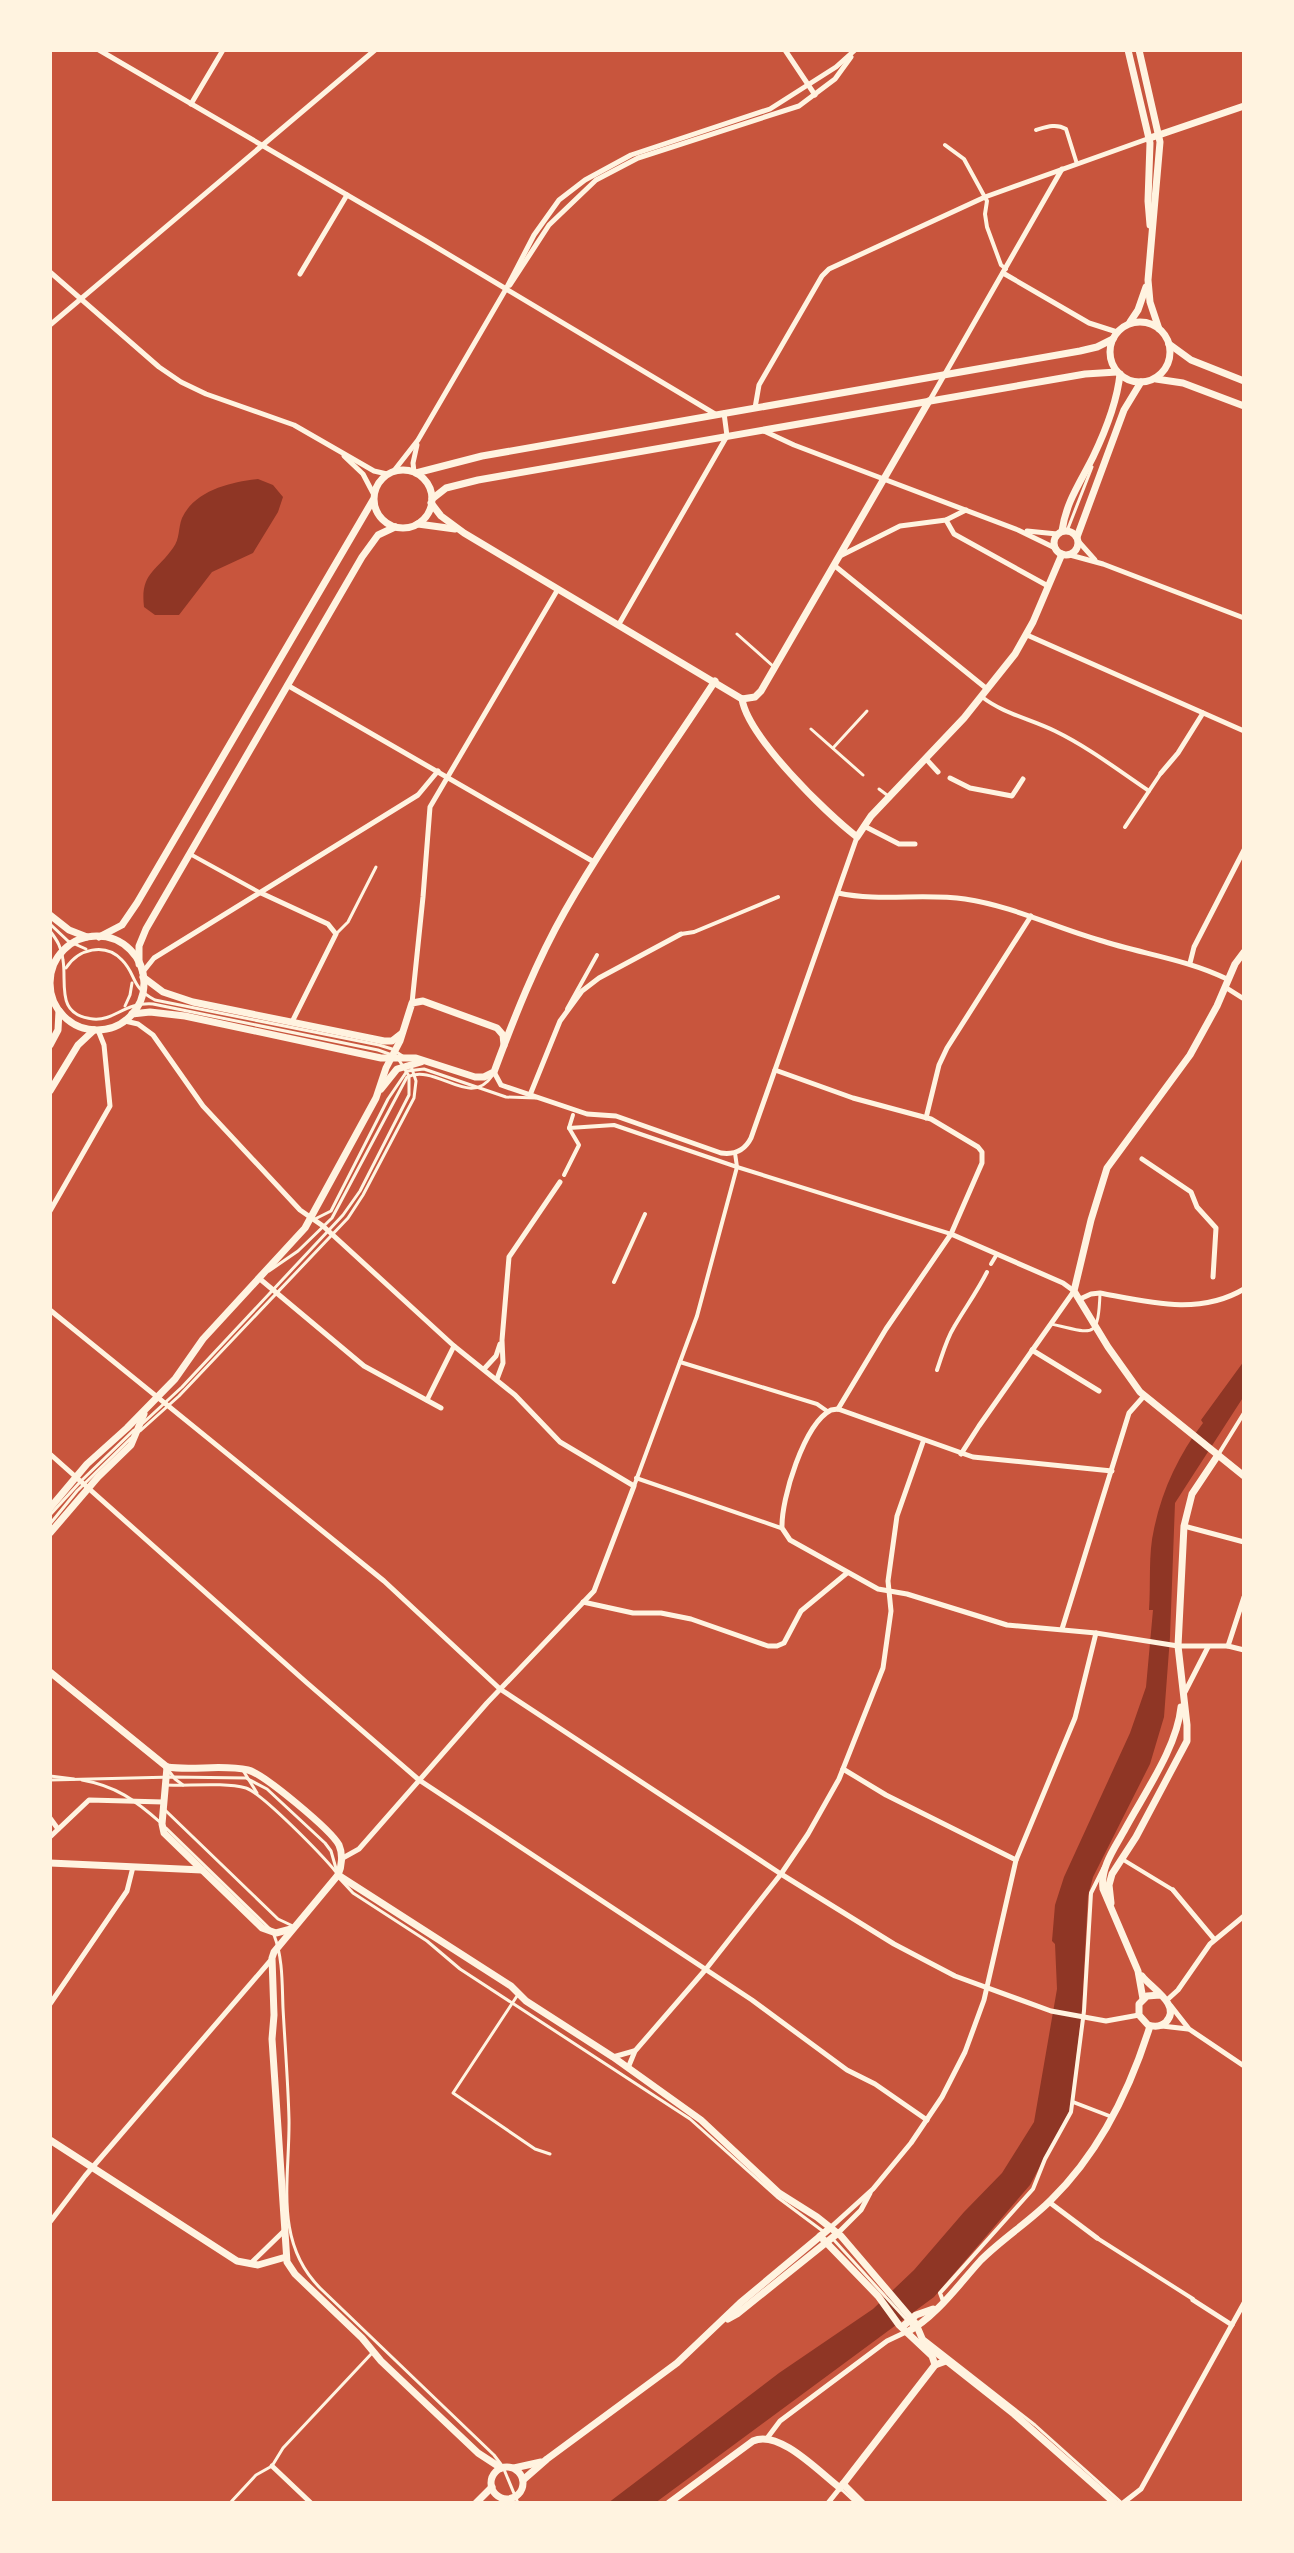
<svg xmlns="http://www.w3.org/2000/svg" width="1294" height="2553" font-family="Spectral,serif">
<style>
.water{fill:#8f3625}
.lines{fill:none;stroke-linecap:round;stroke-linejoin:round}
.service{stroke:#fff3e0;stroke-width:3}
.pedestrian{stroke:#fff3e0;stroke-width:4}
.minor{stroke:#fff3e0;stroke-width:5}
.tertiary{stroke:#fff3e0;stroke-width:7}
.secondary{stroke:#fff3e0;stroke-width:7}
</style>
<rect width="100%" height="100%" fill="#c8553d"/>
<g class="water">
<path d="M258,479L273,485L283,497L278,512L253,553L212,572L179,615H155L144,607C140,573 156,572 173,548C180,539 178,528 182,518C195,490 231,482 258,479Z"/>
<path d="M1244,1361V1396L1175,1503L1170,1637L1164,1717L1150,1764L1093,1877L1088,1896L1082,2010L1070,2110L1030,2185L934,2297L655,2503H608L779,2373L873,2309L914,2270L964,2212L1002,2173L1034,2122L1057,1989L1055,1944L1052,1941L1055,1905L1064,1877L1130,1733L1146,1687L1153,1610H1149C1151,1584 1148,1554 1154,1529C1162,1490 1179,1454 1203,1423L1201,1420Z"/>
</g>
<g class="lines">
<g class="service">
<polyline points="1067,531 1092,467"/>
<polyline points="737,634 774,667"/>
<polyline points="811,729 863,775"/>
<polyline points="833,748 867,711"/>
<polyline points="879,789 887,795"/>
<polyline points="50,924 68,941 86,949"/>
<path d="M50,931C57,940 62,948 63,960C67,984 55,1015 93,1019C115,1021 124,1002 153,1004L378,1050L392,1055"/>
<polyline points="336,934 348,922 376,867"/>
<path d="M66,968C78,949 105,942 122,960C137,975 130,987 155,1000L379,1045L392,1049L404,1057"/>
<polyline points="125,1006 130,995 132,983"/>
<polyline points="315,1219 331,1211 388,1099 407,1071 424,1069 506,1097 536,1098"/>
<path d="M269,1271L298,1251L332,1218L407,1077C436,1063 470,1109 492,1076"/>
<path d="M1051,1324C1093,1333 1098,1341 1100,1294"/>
<polyline points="143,1423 182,1387 343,1215 360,1191 409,1095 409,1076 399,1060"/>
<polyline points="140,1431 179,1396 348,1218 363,1195 414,1098 416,1081 411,1066"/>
<polyline points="50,1515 81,1481 134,1430"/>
<polyline points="50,1524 77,1491 131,1438"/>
<polyline points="169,1771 175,1779 183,1785"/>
<polyline points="244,1772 257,1793"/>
<polyline points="50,1776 74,1779"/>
<polyline points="50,1780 173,1777 246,1778 267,1789 325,1843 331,1851 337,1872"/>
<path d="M82,1780C116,1786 135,1800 161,1823"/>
<path d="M165,1785C188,1786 224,1782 246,1788C263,1794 323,1856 336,1872"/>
<polyline points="165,1810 278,1919 295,1927"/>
<polyline points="166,1828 270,1929"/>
<polyline points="340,1879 353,1893 427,1941 460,1969 690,2119 777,2197 824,2232"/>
<path d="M274,1935C283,1958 282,1984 283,2008C285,2045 288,2082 289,2119C290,2178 273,2241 320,2288L494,2455L503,2467L518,2503"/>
<polyline points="517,1996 453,2093 535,2149 550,2154"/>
<polyline points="833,2239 914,2328"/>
<polyline points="925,2339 1035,2425 1122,2503"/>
<polyline points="841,2489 856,2503"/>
<polyline points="230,2503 256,2475 272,2466 283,2448 373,2352"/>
</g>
<g class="pedestrian">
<path d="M1036,130C1046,127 1056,123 1066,129L1077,164"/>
<polyline points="945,145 964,159 987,201 985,214 987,227 1001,265 1006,269"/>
<path d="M982,697C1004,714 1031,719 1055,731C1088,747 1118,770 1149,791"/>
<polyline points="1125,827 1161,773"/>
<polyline points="190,854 259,892"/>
<polyline points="681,934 694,932 778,897"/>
<polyline points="567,1009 597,955"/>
<polyline points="569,1128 614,1125 737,1167 951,1234"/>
<polyline points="564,1175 579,1145 569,1128 573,1115"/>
<polyline points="991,1264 997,1254"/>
<polyline points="614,1282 645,1214"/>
<polyline points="680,1362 817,1404 827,1411"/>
<path d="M937,1370C942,1356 946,1340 954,1327C965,1308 977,1292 987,1272"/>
<polyline points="1218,1455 1244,1413"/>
<polyline points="636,1478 781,1528"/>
<polyline points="634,1486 697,1316 737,1167 735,1153"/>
<polyline points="1122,1859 1173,1890"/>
<polyline points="1073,2102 1112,2117"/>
<polyline points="1097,2238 1193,2299"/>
<polyline points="943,2301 940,2293 1033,2189 1045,2159 1071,2112 1084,2011 1091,1893 1104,1867"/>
</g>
<g class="minor">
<polyline points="99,50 426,241 715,414"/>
<polyline points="785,50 815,95"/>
<polyline points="191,104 223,50"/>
<polyline points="50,272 159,367 181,382 206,394 294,425 374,471 387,474"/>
<polyline points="1003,273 1089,323 1117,332"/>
<polyline points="300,274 347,195"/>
<polyline points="510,285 549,225 596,180 638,158 799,106 835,79 851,57"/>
<polyline points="50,325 375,50"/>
<polyline points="930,400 1062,169"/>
<polyline points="755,408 759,385 822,276 829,269 985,197 1150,138"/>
<polyline points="764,431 794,445 1018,530 1055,548"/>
<polyline points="344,456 363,474 374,495"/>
<polyline points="393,472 418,440 506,289 534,235 559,200 585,180 631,155 770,109 836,67 855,50"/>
<polyline points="414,472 413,463 417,445"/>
<polyline points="946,520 954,534 1048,586"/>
<polyline points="1027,531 1057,534"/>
<polyline points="1079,542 1095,560"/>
<polyline points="842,555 900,526 946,520 966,510"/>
<polyline points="1070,555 1103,564 1244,618"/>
<polyline points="835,566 987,689"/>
<polyline points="619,624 727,436 724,413"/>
<polyline points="1027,635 1244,731"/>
<polyline points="287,685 594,862"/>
<polyline points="927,760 938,772"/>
<polyline points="1161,773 1178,753 1203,713"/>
<polyline points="950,778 970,788 1012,796 1023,779"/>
<polyline points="864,826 899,844 915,844"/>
<polyline points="261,893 328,924 336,934 292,1022"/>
<path d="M838,893C879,902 923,893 965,899C1012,906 1054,927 1099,940C1142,954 1186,959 1227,979"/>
<polyline points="1190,963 1194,947 1244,850"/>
<polyline points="142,973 154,958 418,795 438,771"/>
<polyline points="1225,987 1244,999"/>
<polyline points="412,1003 423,897 430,807 558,589"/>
<polyline points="125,1021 138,1024 153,1035 203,1106 300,1210 323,1226 454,1346 515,1395 560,1442 634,1486 594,1591 487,1703 359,1849 341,1859"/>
<polyline points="775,1070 853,1098 931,1119 978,1147 982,1152 982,1163 951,1234 886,1329 838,1409"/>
<path d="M494,1072L501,1085L587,1114L616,1116L721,1153C735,1155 745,1150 751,1138L857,837"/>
<polyline points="530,1095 560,1021 582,991 599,978 681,934"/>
<polyline points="926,1118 939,1065 947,1048 1031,916"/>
<polyline points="1142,1159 1191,1192 1197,1207 1216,1228 1213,1277"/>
<polyline points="50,1211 110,1106 104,1045 98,1030"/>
<polyline points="951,1234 1063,1283 1074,1291 979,1426 961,1454"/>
<polyline points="260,1279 364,1366 441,1408"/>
<path d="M1080,1299L1091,1294L1100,1293C1148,1302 1199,1316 1244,1289"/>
<polyline points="50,1310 384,1581 500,1689 781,1874 894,1944 955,1976 1051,2011 1106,2021 1139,2015"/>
<polyline points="1032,1350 1099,1391"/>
<polyline points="484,1369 496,1356 500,1344"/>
<polyline points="497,1379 503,1363 502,1340 509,1257 560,1182"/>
<polyline points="427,1400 454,1346"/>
<polyline points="50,1454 306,1682 419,1780 752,2000 847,2070 875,2084 927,2120"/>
<path d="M1112,1471L973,1457L838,1409L831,1410C804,1424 781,1499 782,1528L790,1540L878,1589L907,1594L1007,1625L1096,1633L1178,1646H1228L1244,1650"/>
<polyline points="1184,1526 1244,1542"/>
<polyline points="583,1602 633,1613 661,1613 691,1619 768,1646 777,1646 784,1643 801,1611 847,1573"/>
<polyline points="1062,1629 1129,1413 1144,1396"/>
<polyline points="1228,1646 1244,1597"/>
<polyline points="1185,1692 1208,1647"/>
<polyline points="843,1769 886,1795 1016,1860"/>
<polyline points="50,1818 58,1829"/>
<polyline points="50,1837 89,1800 163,1802"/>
<polyline points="1173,1890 1214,1939"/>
<polyline points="1167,2000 1178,1990 1210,1944 1244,1916"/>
<polyline points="50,2004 127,1891 133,1867"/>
<polyline points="1171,2006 1189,2029 1244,2066"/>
<polyline points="1162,2026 1188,2029"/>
<polyline points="613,2057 634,2051"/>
<polyline points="628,2068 635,2051 706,1969 781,1874 808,1834 839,1779 883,1668 891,1611 888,1581 897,1516 923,1442"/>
<polyline points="1049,2202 1097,2238"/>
<polyline points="50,2222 85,2176 271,1960"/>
<polyline points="830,2228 873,2189 911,2143 942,2097 965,2052 984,2000 1016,1860 1075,1718 1096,1633"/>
<polyline points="838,2233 861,2210 870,2193"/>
<polyline points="250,2264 285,2230"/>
<polyline points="1193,2300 1232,2325"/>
<polyline points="768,2437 780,2421 887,2341 906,2332"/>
<polyline points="272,2466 311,2503"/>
<polyline points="828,2503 840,2488"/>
<polyline points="1123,2503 1141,2489 1244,2303"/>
</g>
<g class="tertiary">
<polyline points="1150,138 1244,106"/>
<polyline points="431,503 441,516 464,533 742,699"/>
<polyline points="418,524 455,529"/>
<circle cx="1066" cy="543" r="12"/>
<path d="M1062,531C1066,502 1080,483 1093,457C1105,432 1117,403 1120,374"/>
<polyline points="1077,537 1124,410 1141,382"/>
<path d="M742,699C748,737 826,813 857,837L871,816L964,718L1015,654L1033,622L1062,554"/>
<polyline points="742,699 755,697 761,691 929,401"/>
<polyline points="1244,952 1235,964 1217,1006 1190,1055 1107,1168 1091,1220 1074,1291 1108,1347 1140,1392 1244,1476"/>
<polyline points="143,977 163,992 193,1002 384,1041 392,1041 401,1034"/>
<path d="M132,1014L150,1012L185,1016L381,1058H416L475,1077H484L494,1072C514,1018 536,962 565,911C610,832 665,758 715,681"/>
<polyline points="381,1089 397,1069 421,1062"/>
<polyline points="50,1508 87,1464 127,1428 175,1379 203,1339 305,1228 376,1098 386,1068 400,1041 412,1003 423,1001 497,1028 503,1035 504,1045"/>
<polyline points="50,1533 98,1477 131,1445 144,1414"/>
<polyline points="50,1672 167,1767"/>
<path d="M167,1767C193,1771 222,1764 248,1770C264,1774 331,1830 339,1845C343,1854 342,1866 338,1875L274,1952L272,1958L274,2015L272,2039L287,2262L295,2274L362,2338L381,2361L478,2453L501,2468"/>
<polyline points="167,1767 162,1824 164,1833 262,1928 276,1933 291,1929"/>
<polyline points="50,1863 202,1870"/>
<polyline points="338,1875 511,1986 526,2001 613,2057 701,2120 779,2193 817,2217 841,2236 916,2324 924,2343 1014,2414 1115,2503"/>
<polyline points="1111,1903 1109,1885 1112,1874 1136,1837 1187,1741 1187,1725 1178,1646 1184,1526 1192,1494 1218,1455"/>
<path d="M1142,1976C1151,1988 1182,2005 1166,2022C1161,2027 1155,2027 1148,2025L1139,2015V2004L1147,1996L1160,1995"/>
<path d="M1143,1999L1138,1971L1103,1889C1100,1868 1114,1849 1124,1831C1143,1795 1177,1748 1181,1707"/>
<polyline points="50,2140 237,2261 258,2265 286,2257"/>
<polyline points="820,2236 878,2296 899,2325 932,2356 935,2365"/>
<polyline points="728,2319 737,2314 838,2233"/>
<polyline points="902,2327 916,2315 933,2309"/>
<path d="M907,2332C935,2318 960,2283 981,2260C1003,2238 1029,2222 1051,2200C1099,2153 1130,2090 1150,2026"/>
<circle cx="507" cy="2483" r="16"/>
<polyline points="514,2468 541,2462"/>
<polyline points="523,2480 547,2459 677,2363 740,2303 830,2228"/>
<polyline points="843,2484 862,2503"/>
<polyline points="476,2503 492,2487"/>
<path d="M669,2503L753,2441C779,2429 819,2472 840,2488L935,2365L946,2361"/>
</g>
<g class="secondary">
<polyline points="1128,50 1150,143 1148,201 1150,225"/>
<polyline points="1139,50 1160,142 1148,280 1150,302 1159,329"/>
<polyline points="1130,322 1138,310 1146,287"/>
<circle cx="1140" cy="352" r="30"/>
<polyline points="1169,344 1191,360 1244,381"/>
<polyline points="1156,379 1183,383 1244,406"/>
<circle cx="403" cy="499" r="29"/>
<polyline points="416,473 482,456 1080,351 1097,347 1113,339"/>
<polyline points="432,499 446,488 478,480 1085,374 1117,372"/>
<polyline points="50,915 69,930 87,937"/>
<circle cx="97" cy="983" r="47"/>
<polyline points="99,937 122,925 137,903 373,500"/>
<polyline points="139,964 139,946 146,929 362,557 378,535 395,527"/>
<polyline points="50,1045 58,1030 59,1011"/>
<polyline points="50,1091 78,1045 94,1030"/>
</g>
</g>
<rect width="1294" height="2553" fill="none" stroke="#fff3e0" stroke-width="104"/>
</svg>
